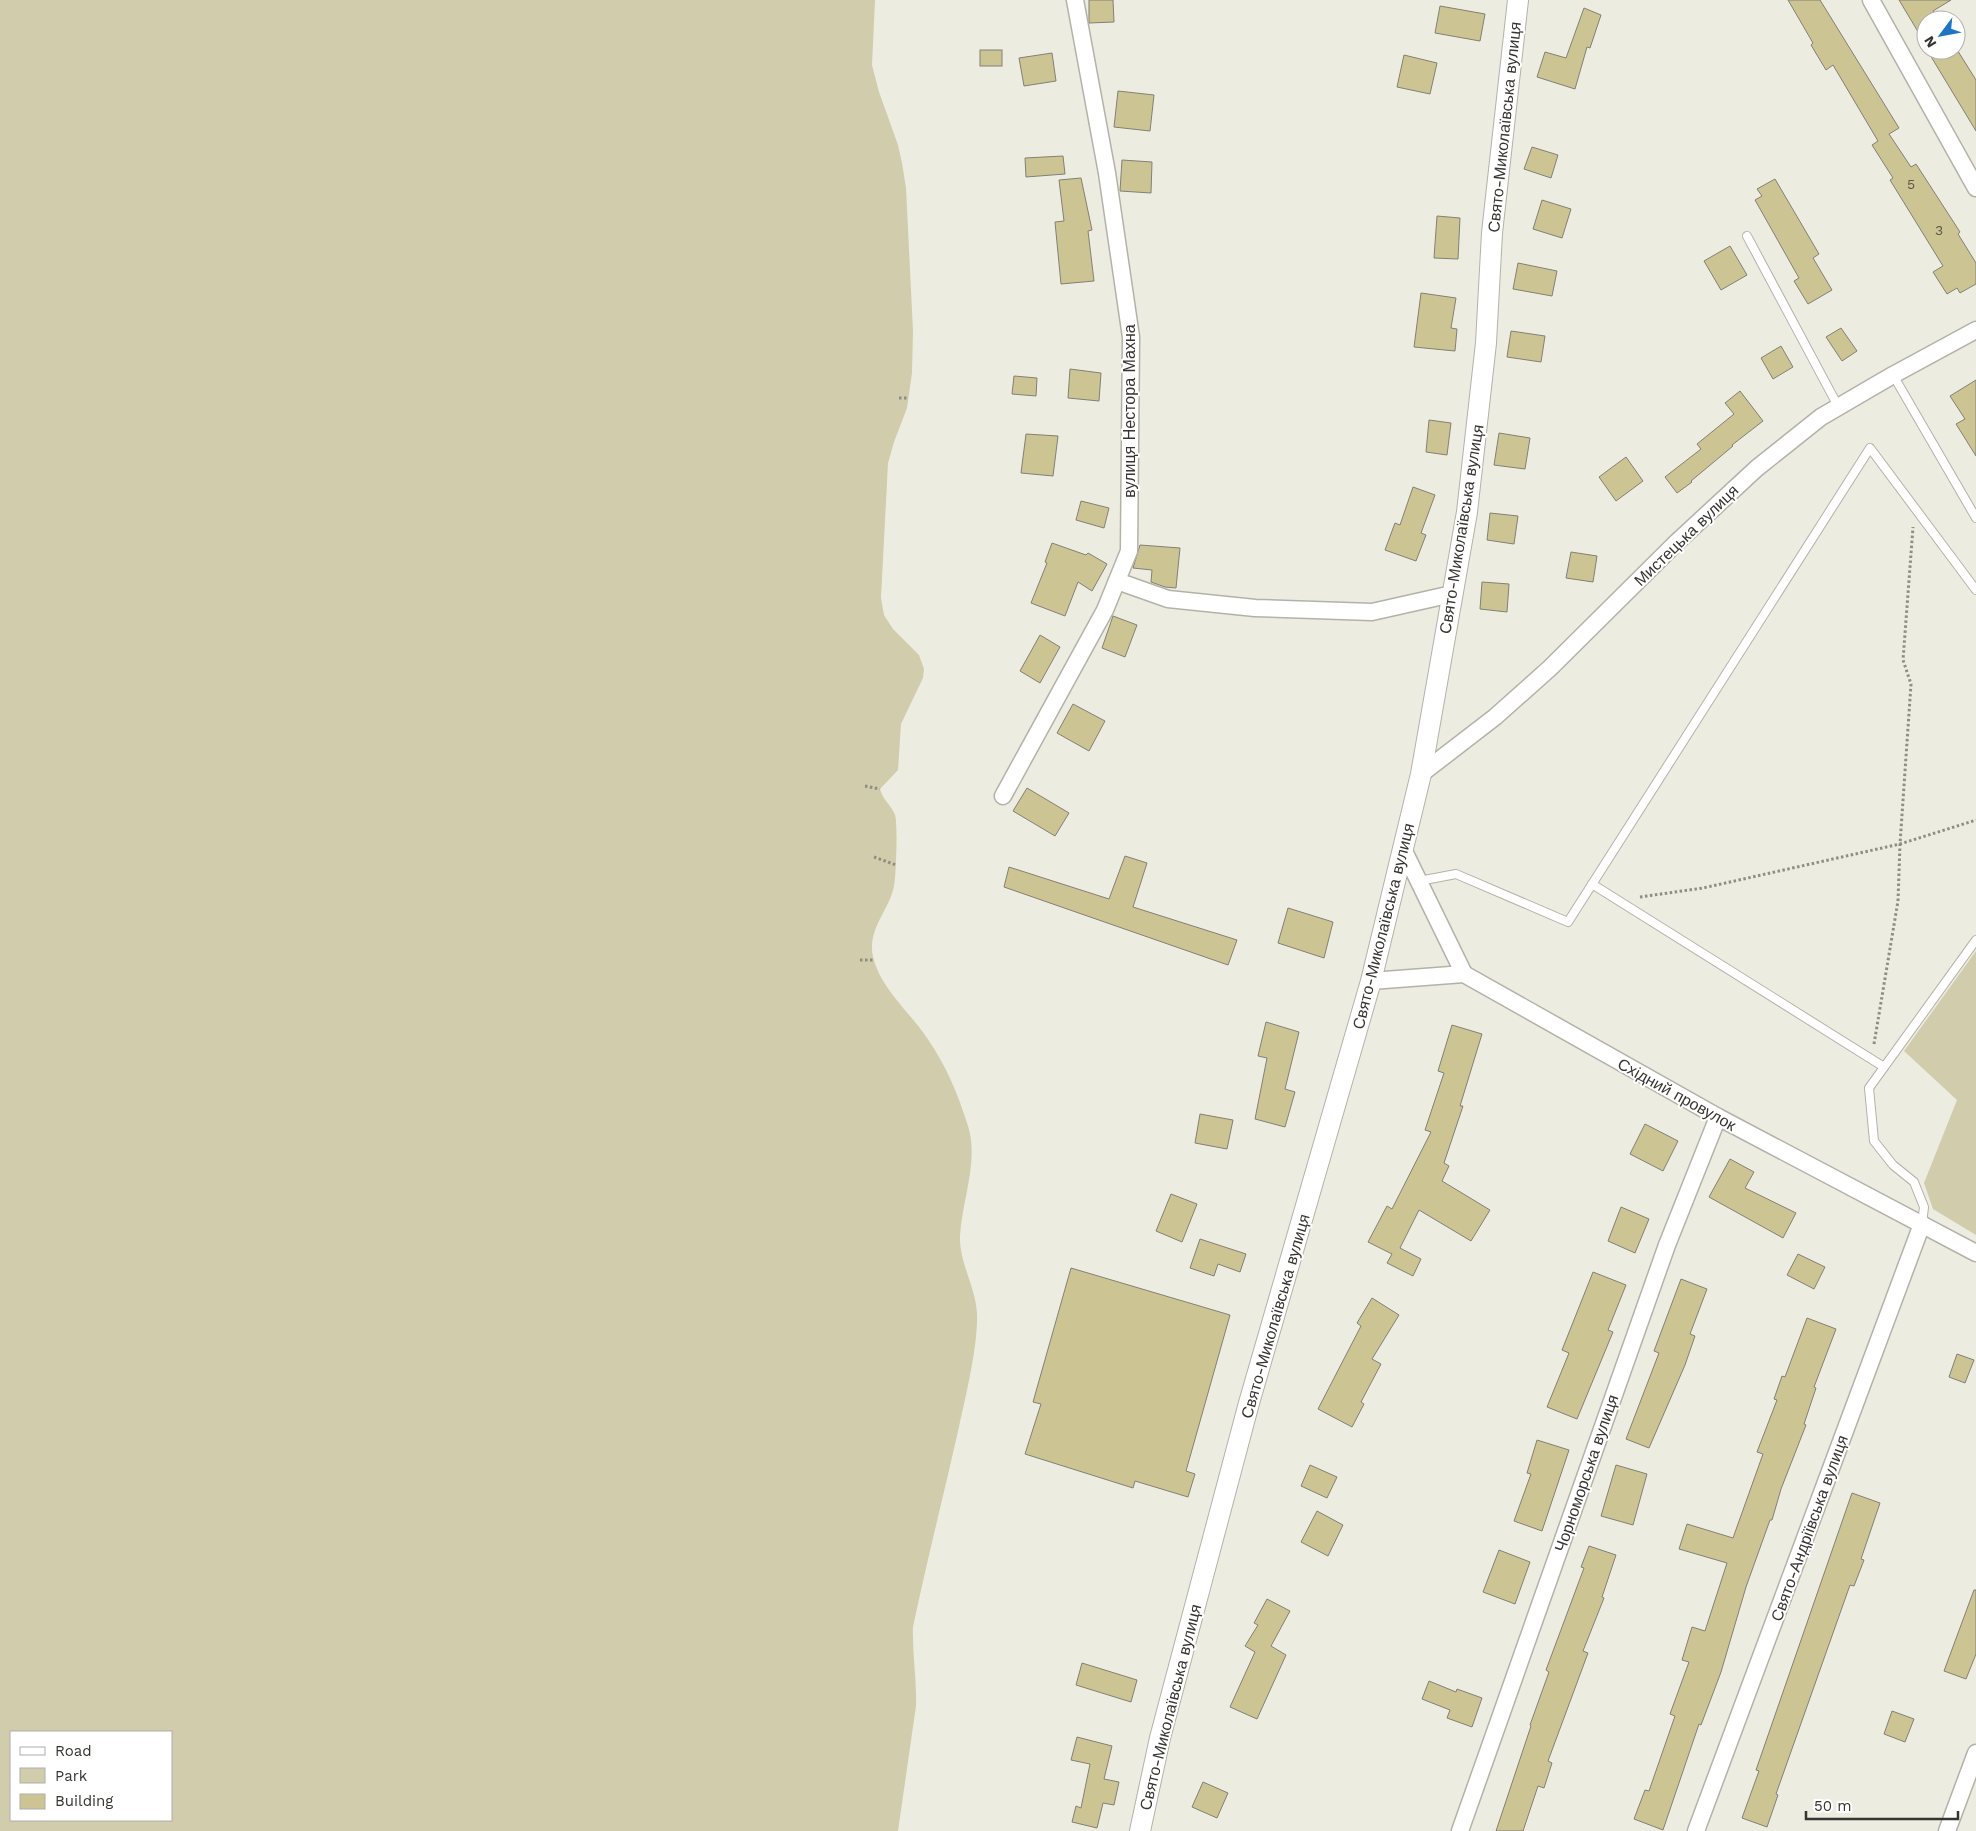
<svg xmlns="http://www.w3.org/2000/svg" width="1976" height="1831" font-family="'Work Sans',sans-serif">
<style>
.green{fill:#d1ccab;fill-rule:evenodd}
.building{fill:#ccc492;stroke:#828076}
.lines{fill:none;stroke-linecap:round;stroke-linejoin:round}
.service-casing{stroke:#b4b2a8;stroke-width:10}
.minor-casing{stroke:#b4b2a8;stroke-width:19}
.tertiary-casing{stroke:#b4b2a8;stroke-width:22}
.path{stroke:#8e8d86;stroke-width:3;stroke-dasharray:2.5 2.5;stroke-linecap:butt}
.service{stroke:#fff;stroke-width:8}
.minor{stroke:#fff;stroke-width:16}
.tertiary{stroke:#fff;stroke-width:20}
.labels{text-anchor:middle;stroke-width:4;stroke-linejoin:round;paint-order:stroke}
.number-label{font-size:14px;fill:#5c5949}
.street-label{font-size:16px;fill:#363531;stroke:#fff}
</style>
<rect width="100%" height="100%" fill="#edece1"/>
<g class="green">
<path d="M0,0H875L872,65L879,92L898,145L902,163L906,188L913,331L912,373L907,408L894,442L888,463L881,598L884,615L893,629L919,655L924,669L923,678L901,724L898,770L880,789C882,799 892,806 895,815C898,824 896,876 894,886C889,911 867,929 873,957C881,989 909,1011 927,1038C946,1065 958,1094 968,1126C979,1161 962,1200 960,1236C959,1263 976,1287 977,1314C978,1346 966,1395 959,1427C944,1494 927,1560 913,1627C912,1653 917,1680 916,1706L898,1831H0ZM11,1732H171V1820H11Z"/>
<polygon points="1976,951 1976,1235 1933,1209 1924,1183 1957,1100 1904,1051"/>
</g>
<g class="building">
<polygon points="1089,0 1113,0 1114,22 1089,23"/>
<polygon points="1788,0 1820,0 1899,128 1889,134 1911,167 1916,164 1960,232 1958,234 1976,263 1976,284 1960,293 1957,288 1947,294 1933,272 1943,266 1890,180 1893,178 1872,145 1878,141 1833,65 1826,70 1811,45 1813,43"/>
<polygon points="1899,0 1951,0 1933,11 1938,20 1926,20 1926,45"/>
<polygon points="1440,6 1485,14 1480,41 1435,33"/>
<polygon points="1584,8 1601,15 1590,48 1587,47 1575,89 1537,77 1545,52 1566,58"/>
<polygon points="1956,48 1976,80 1976,131 1927,50 1956,50"/>
<rect x="980" y="50" width="22" height="16"/>
<polygon points="1052,53 1056,81 1024,86 1019,58"/>
<polygon points="1404,55 1437,63 1430,94 1397,87"/>
<polygon points="1118,91 1154,95 1150,131 1114,127"/>
<polygon points="1532,147 1558,155 1551,178 1524,169"/>
<polygon points="1063,156 1065,174 1026,177 1025,158"/>
<polygon points="1122,160 1152,162 1151,193 1120,191"/>
<polygon points="1081,178 1092,230 1088,231 1094,281 1061,284 1055,222 1064,221 1059,180"/>
<polygon points="1775,179 1819,254 1813,258 1832,290 1808,304 1794,281 1799,278 1755,200 1762,196 1757,189"/>
<polygon points="1542,200 1571,209 1562,238 1533,229"/>
<polygon points="1437,216 1460,218 1458,259 1434,258"/>
<polygon points="1730,246 1747,275 1721,290 1704,261"/>
<polygon points="1518,263 1557,271 1552,296 1513,289"/>
<polygon points="1421,293 1456,298 1451,328 1457,329 1455,351 1414,347"/>
<polygon points="1841,328 1857,351 1842,361 1826,337"/>
<polygon points="1511,331 1545,336 1541,362 1507,357"/>
<polygon points="1781,346 1793,367 1773,379 1761,358"/>
<polygon points="1070,369 1101,373 1099,401 1068,398"/>
<polygon points="1014,376 1037,378 1036,396 1012,394"/>
<polygon points="1976,380 1976,456 1956,424 1965,419 1950,396"/>
<polygon points="1740,391 1763,421 1732,445 1733,446 1691,481 1692,482 1677,493 1665,477 1701,449 1697,444 1734,414 1725,403"/>
<polygon points="1429,420 1451,423 1447,455 1426,452"/>
<polygon points="1499,433 1530,438 1525,469 1494,465"/>
<polygon points="1026,434 1058,436 1053,476 1021,473"/>
<polygon points="1626,457 1643,481 1616,501 1599,477"/>
<polygon points="1413,487 1435,495 1421,533 1426,535 1416,561 1385,550 1395,523 1400,525"/>
<polygon points="1081,501 1109,508 1104,528 1076,520"/>
<polygon points="1490,513 1518,516 1514,544 1487,540"/>
<polygon points="1052,543 1086,555 1088,553 1107,564 1092,591 1078,582 1065,616 1031,603 1047,563 1045,562"/>
<polygon points="1140,545 1180,548 1176,588 1165,587 1151,582 1152,570 1133,568"/>
<polygon points="1571,552 1597,556 1593,582 1566,578"/>
<polygon points="1482,582 1509,584 1507,612 1480,609"/>
<polygon points="1113,616 1137,625 1125,657 1102,648"/>
<polygon points="1040,635 1060,647 1040,683 1020,671"/>
<polygon points="1073,704 1105,721 1089,751 1057,733"/>
<polygon points="1027,788 1069,813 1055,836 1013,811"/>
<polygon points="1125,856 1147,863 1133,907 1237,940 1228,965 1004,887 1009,867 1109,899"/>
<polygon points="1288,908 1333,922 1324,958 1278,943"/>
<polygon points="1266,1022 1299,1032 1285,1089 1295,1092 1285,1127 1255,1119 1267,1058 1258,1056"/>
<polygon points="1452,1025 1482,1034 1460,1106 1463,1106 1444,1163 1449,1166 1442,1181 1490,1210 1471,1241 1419,1210 1400,1248 1421,1259 1413,1276 1387,1263 1392,1254 1368,1242 1387,1206 1392,1209 1431,1132 1425,1130 1444,1073 1438,1071"/>
<polygon points="1200,1114 1233,1120 1227,1149 1195,1143"/>
<polygon points="1645,1124 1678,1141 1663,1171 1630,1154"/>
<polygon points="1730,1159 1754,1172 1745,1188 1796,1213 1783,1238 1709,1197"/>
<polygon points="1171,1194 1197,1204 1182,1242 1156,1231"/>
<polygon points="1621,1207 1649,1219 1635,1253 1608,1241"/>
<polygon points="1200,1239 1246,1254 1240,1272 1218,1264 1214,1276 1190,1268"/>
<polygon points="1798,1254 1825,1267 1814,1289 1787,1275"/>
<polygon points="1071,1268 1230,1315 1186,1471 1195,1474 1188,1497 1135,1481 1133,1488 1025,1454 1041,1404 1033,1402"/>
<polygon points="1593,1272 1626,1285 1608,1330 1613,1332 1577,1419 1547,1407 1569,1353 1562,1350"/>
<polygon points="1681,1279 1707,1289 1690,1334 1695,1336 1685,1365 1649,1448 1626,1439 1659,1353 1654,1351"/>
<polygon points="1372,1298 1399,1315 1372,1359 1381,1364 1361,1402 1364,1404 1352,1427 1318,1409 1361,1326 1357,1323"/>
<polygon points="1807,1318 1836,1329 1814,1387 1816,1388 1804,1424 1806,1425 1781,1489 1772,1520 1770,1520 1746,1587 1721,1672 1701,1725 1699,1724 1663,1830 1634,1819 1645,1790 1649,1791 1675,1716 1670,1714 1689,1662 1682,1660 1692,1627 1705,1631 1727,1563 1679,1549 1687,1524 1733,1538 1763,1454 1757,1452 1777,1400 1774,1399 1782,1376 1785,1377"/>
<polygon points="1957,1354 1974,1360 1965,1383 1949,1377"/>
<polygon points="1537,1440 1569,1450 1542,1531 1514,1521 1531,1474 1527,1473"/>
<polygon points="1310,1465 1337,1477 1327,1498 1301,1486"/>
<polygon points="1616,1465 1647,1474 1633,1525 1601,1516"/>
<polygon points="1852,1493 1880,1503 1861,1559 1864,1560 1854,1586 1850,1585 1776,1794 1778,1795 1767,1827 1742,1818 1759,1771 1756,1770"/>
<polygon points="1317,1511 1343,1525 1328,1556 1301,1542"/>
<polygon points="1589,1546 1616,1555 1602,1597 1604,1598 1583,1651 1588,1653 1548,1761 1552,1763 1544,1788 1538,1786 1523,1831 1496,1831 1531,1726 1530,1725 1549,1672 1546,1670 1584,1568 1581,1567"/>
<polygon points="1499,1550 1530,1562 1515,1604 1483,1592"/>
<polygon points="1974,1590 1976,1590 1976,1654 1966,1679 1944,1671"/>
<polygon points="1267,1599 1290,1611 1271,1646 1286,1655 1257,1719 1230,1707 1255,1652 1245,1646 1258,1625 1254,1623"/>
<polygon points="1082,1663 1137,1680 1131,1702 1076,1685"/>
<polygon points="1429,1681 1456,1692 1457,1689 1482,1698 1472,1727 1447,1718 1450,1710 1422,1699"/>
<polygon points="1892,1711 1914,1719 1905,1742 1884,1734"/>
<polygon points="1077,1737 1112,1746 1104,1779 1119,1782 1114,1805 1103,1803 1097,1828 1072,1822 1076,1806 1081,1808 1090,1764 1071,1760"/>
<polygon points="1203,1782 1228,1793 1217,1818 1192,1807"/>
</g>
<g class="lines">
<defs>
<g id="service">
<polyline points="1747,236 1839,408"/>
<polyline points="1893,375 1976,518"/>
<polyline points="1419,881 1456,874 1568,922 1870,448 1976,590"/>
<polyline points="1592,884 1884,1067"/>
<polyline points="1922,1224 1924,1207 1914,1182 1893,1165 1874,1141 1869,1088 1976,940"/>
</g>
<g id="minor">
<polyline points="1871,0 1976,188"/>
<polyline points="1117,581 1168,599 1255,608 1372,612 1452,594"/>
<polyline points="1421,774 1495,717 1550,668 1677,542 1757,468 1821,417 1893,375 1976,330"/>
<polyline points="1003,796 1105,610 1129,551 1131,337 1107,173 1075,0"/>
<polyline points="1403,849 1464,974"/>
<polyline points="1371,981 1464,974 1718,1117 1976,1253"/>
<polyline points="1460,1831 1667,1245 1718,1117"/>
<polyline points="1696,1831 1922,1224"/>
<polyline points="1947,1831 1976,1753"/>
</g>
<polyline id="tertiary" points="1140,1831 1160,1738 1249,1403 1371,981 1421,774 1467,512 1486,343 1492,233 1518,0"/>
</defs>
<use href="#service" class="service-casing"/>
<use href="#minor" class="minor-casing"/>
<use href="#tertiary" class="tertiary-casing"/>
<g class="path">
<polyline points="899,398 908,398"/>
<polyline points="865,786 880,789"/>
<polyline points="874,857 896,865"/>
<polyline points="1640,897 1703,888 1900,844 1976,820"/>
<polyline points="860,960 874,960"/>
<polyline points="1874,1044 1898,901 1900,844 1911,684 1903,660 1913,527"/>
</g>
<use href="#service" class="service"/>
<use href="#minor" class="minor"/>
<use href="#tertiary" class="tertiary"/>
</g>
<g class="labels">
<g class="number-label">
<text x="1911" y="189">5</text>
<text x="1939" y="235">3</text>
</g>
<g class="street-label">
<text transform="translate(1504 127) rotate(-84)" y="6">Свято-Миколаївська вулиця</text>
<text transform="translate(1129 411) rotate(-90)" y="6">вулиця Нестора Махна</text>
<text transform="translate(1461 529) rotate(-81)" y="6">Свято-Миколаївська вулиця</text>
<text transform="translate(1686 535) rotate(-44)" y="6">Мистецька вулиця</text>
<text transform="translate(1383 926) rotate(-76)" y="6">Свято-Миколаївська вулиця</text>
<text transform="translate(1677 1094) rotate(29)" y="6">Східний провулок</text>
<text transform="translate(1275 1316) rotate(-74)" y="6">Свято-Миколаївська вулиця</text>
<text transform="translate(1586 1473) rotate(-71)" y="6">Чорноморська вулиця</text>
<text transform="translate(1809 1528) rotate(-70)" y="6">Свято-Андріївська вулиця</text>
<text transform="translate(1170 1707) rotate(-76)" y="6">Свято-Миколаївська вулиця</text>
</g>
</g>
<rect x="10" y="1731" width="162" height="90" fill="#ffffff" stroke="#afaead"/>
<rect x="20" y="1747" width="25" height="8" fill="#ffffff" stroke="#afaead"/>
<text x="55" y="1756" font-size="15" fill="#363531">Road</text>
<rect x="20" y="1768" width="25" height="15" fill="#d1ccab" stroke="#afaead"/>
<text x="55" y="1781" font-size="15" fill="#363531">Park</text>
<rect x="20" y="1794" width="25" height="15" fill="#ccc492" stroke="#afaead"/>
<text x="55" y="1806" font-size="15" fill="#363531">Building</text>
<g transform="translate(1941 35) rotate(238)"><circle r="24" fill="#ffffff" stroke="#afaead"/>
<path d="M0-4L9 19L0 12L-9 19Z" fill="#1e75c3"/>
<text y="-8" font-size="14" font-weight="bold" text-anchor="middle" fill="#363531">N</text>
</g>
<path d="M1806 1811v8h152v-8" fill="none" stroke="#363531" stroke-width="2.5"/>
<text x="1814" y="1811" font-size="15" fill="#363531" stroke="#ffffff" stroke-width="4" paint-order="stroke">50 m</text>
</svg>
